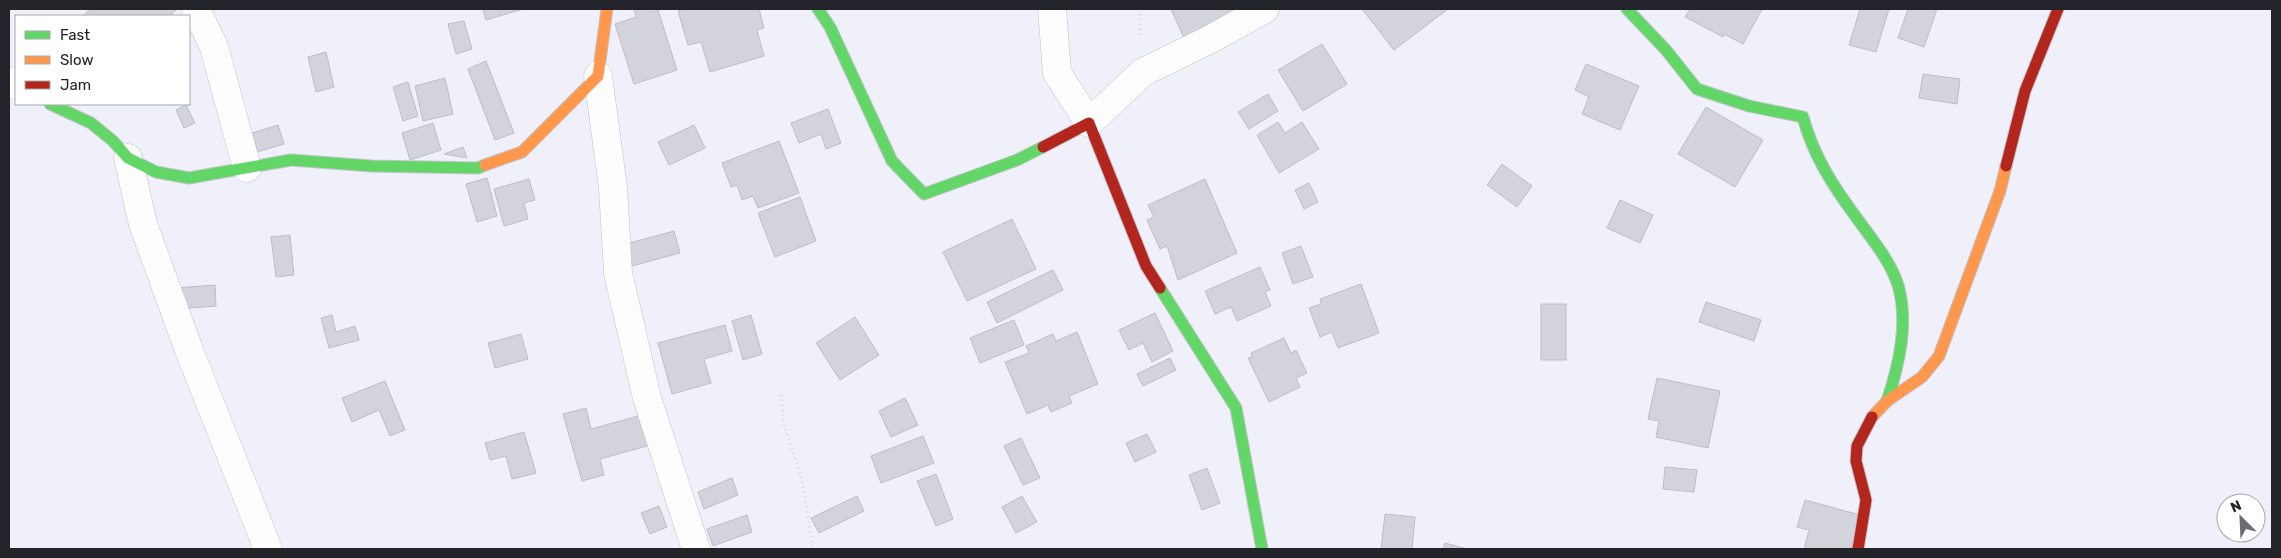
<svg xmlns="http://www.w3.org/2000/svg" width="2281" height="558" font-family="Rubik,sans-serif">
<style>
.building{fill:#d2d3db;stroke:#bdbdc5}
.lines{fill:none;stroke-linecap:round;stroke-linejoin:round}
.street-casing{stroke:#c3c3cb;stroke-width:29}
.fast-casing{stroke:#c3c3cb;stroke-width:13}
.slow-casing{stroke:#c3c3cb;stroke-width:13}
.jam-casing{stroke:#c3c3cb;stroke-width:13}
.path{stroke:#d6d6da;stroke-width:3;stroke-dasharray:1 4;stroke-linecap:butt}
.street{stroke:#fdfdfe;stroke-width:28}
.fast{stroke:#63d668;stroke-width:11}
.slow{stroke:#ff974d;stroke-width:11}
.jam{stroke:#b3261e;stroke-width:11}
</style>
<rect width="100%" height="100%" fill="#eff0fa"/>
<g class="building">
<polygon points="90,9 175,9 176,10 170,16 83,16"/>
<polygon points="483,9 523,9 486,20"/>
<polygon points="634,9 652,9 653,12 658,10 677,70 634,84 615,24 636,17"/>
<polygon points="685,9 759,9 764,28 757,30 764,56 710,72 701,42 688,45 678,11"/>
<polygon points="1171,9 1256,9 1184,38"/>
<polygon points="1362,9 1448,9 1394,50"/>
<polygon points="1690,9 1762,9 1743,44 1724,34 1723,37 1685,17"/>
<polygon points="1860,9 1889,9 1876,52 1849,45"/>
<polygon points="1908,9 1937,9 1924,47 1898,38"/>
<polygon points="464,21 472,49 456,54 448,24"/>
<polygon points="1322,44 1347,84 1303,111 1278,70"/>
<polygon points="326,52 334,87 316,92 308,57"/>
<polygon points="486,61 514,133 495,140 468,69"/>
<polygon points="1586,64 1639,86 1620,130 1582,114 1589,97 1575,90"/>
<polygon points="1923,74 1960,79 1957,104 1919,98"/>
<polygon points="445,78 453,114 423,121 415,86"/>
<polygon points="408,82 418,116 403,121 393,87"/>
<polygon points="1268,94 1278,111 1249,129 1238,112"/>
<polygon points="186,105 195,123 184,128 176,110"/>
<polygon points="1706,107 1763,140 1735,187 1678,154"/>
<polygon points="828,109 841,143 826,149 821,134 799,143 791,123"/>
<polygon points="1278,122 1285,133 1302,122 1319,149 1279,173 1257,135"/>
<polygon points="433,123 441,150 410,160 402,133"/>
<polygon points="278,125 284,144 254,153 249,134"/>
<polygon points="694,125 705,148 669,165 658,142"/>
<polygon points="779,141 799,193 758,208 753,196 742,200 737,185 731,187 722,163"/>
<polygon points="463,147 467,158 444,154"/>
<polygon points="1502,164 1532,186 1517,207 1487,185"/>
<polygon points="487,178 497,216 477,222 466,184"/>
<polygon points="529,179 535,200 524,203 528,219 504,226 494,189"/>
<polygon points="1205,179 1237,253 1178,280 1167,246 1160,249 1147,220 1154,217 1148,205"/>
<polygon points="1309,183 1318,202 1304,209 1295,190"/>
<polygon points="800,197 816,241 775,257 758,213"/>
<polygon points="1620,200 1653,215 1640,243 1607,228"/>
<polygon points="1012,219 1036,269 967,301 943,252"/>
<polygon points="674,231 680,253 632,266 626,244"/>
<polygon points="290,235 294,275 276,277 271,237"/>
<polygon points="1301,246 1313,277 1293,284 1282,253"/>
<polygon points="1260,267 1270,290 1265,292 1271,306 1237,321 1231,307 1215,314 1205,291"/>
<polygon points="1053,270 1063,290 997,323 987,302"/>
<polygon points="1361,284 1379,333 1338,348 1332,332 1320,337 1309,308 1321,304 1320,299"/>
<polygon points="215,285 216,306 178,309 176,288"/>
<polygon points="1706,302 1761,320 1754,341 1699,322"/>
<rect x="1541" y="304" width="25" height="56"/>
<polygon points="1155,313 1173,351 1152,362 1143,343 1129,350 1119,330"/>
<polygon points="332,315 336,332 355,326 359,340 329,348 321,318"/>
<polygon points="751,315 762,354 743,360 732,321"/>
<polygon points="855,317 879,355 840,380 816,343"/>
<polygon points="1014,320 1024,345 980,363 970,338"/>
<polygon points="725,325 732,351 704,359 711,383 672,394 658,343"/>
<polygon points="1077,332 1098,384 1069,396 1072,403 1051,412 1048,405 1027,414 1005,362 1029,353 1026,346 1053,334 1056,341"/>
<polygon points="521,334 528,359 495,368 488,343"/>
<polygon points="1284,338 1291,353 1296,350 1307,373 1296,378 1300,387 1269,402 1248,358 1252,357 1251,353"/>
<polygon points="1170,358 1176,370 1143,386 1137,374"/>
<polygon points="1657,378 1720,391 1708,448 1656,437 1659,421 1648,419"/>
<polygon points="385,381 405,430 390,436 379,410 352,422 342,398"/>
<polygon points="905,398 918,425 891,437 879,411"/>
<polygon points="586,408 591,429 646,414 654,444 600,459 604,475 582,481 563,414"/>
<polygon points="524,432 536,473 512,479 506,456 490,460 485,443"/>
<polygon points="1147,434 1156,452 1135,462 1126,443"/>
<polygon points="923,436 934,463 881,483 871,456"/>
<polygon points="1021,438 1040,478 1023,485 1004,446"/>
<polygon points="1665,467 1697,470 1694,492 1663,489"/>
<polygon points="1207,468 1220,503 1202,510 1189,475"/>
<polygon points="936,474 953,519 936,526 917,481"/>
<polygon points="732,478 738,495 704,509 698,492"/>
<polygon points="857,496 864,511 819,533 811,518"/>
<polygon points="1022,496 1037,522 1016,533 1002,507"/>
<polygon points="1805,500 1860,515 1851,549 1804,549 1809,530 1797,527"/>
<polygon points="659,506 667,527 650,534 641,513"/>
<polygon points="1385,514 1415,517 1412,549 1381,549"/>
<polygon points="747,515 752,532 713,546 707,529"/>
<polygon points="1445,543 1467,549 1443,549"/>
</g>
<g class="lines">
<defs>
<g id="street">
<polyline points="196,9 214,47 247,168"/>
<polyline points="1052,9 1057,73 1089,123 1143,72 1209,40 1265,9"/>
<polyline points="598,76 613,188 618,273 647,398 696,549"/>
<polyline points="9,81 16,85"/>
<polyline points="128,158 143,224 189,350 268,549"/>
</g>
<g id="fast">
<polyline points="818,9 830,27 892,161 924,194 1017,160 1043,147"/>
<path d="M1627,9L1666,50L1697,89L1749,106L1803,117C1813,155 1833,186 1856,217C1871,238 1890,260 1898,285C1909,323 1899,365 1887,401"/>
<polyline points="50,104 91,123 113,141 128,158 156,172 189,178 291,160 372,166 478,168 485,165"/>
<polyline points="1160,288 1236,408 1262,549"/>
</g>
<g id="slow">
<polyline points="485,165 522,152 598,76 607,9"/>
<polyline points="1872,417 1887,401 1922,377 1939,356 2000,191 2006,166"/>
</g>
<g id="jam">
<polyline points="1043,147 1089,123 1146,266 1160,288"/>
<polyline points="2006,166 2025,91 2058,9"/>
<polyline points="1858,549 1866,500 1856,461 1857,446 1872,417"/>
</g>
</defs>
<use href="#street" class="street-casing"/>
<use href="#fast" class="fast-casing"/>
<use href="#slow" class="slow-casing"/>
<use href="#jam" class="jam-casing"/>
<g class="path">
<polyline points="1139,9 1141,37"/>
<polyline points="781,395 784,425 803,483 813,549"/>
</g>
<use href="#street" class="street"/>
<use href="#fast" class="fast"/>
<use href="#slow" class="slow"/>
<use href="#jam" class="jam"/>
</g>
<rect width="2281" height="558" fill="none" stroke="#23232a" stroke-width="20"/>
<rect x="15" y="15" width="175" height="90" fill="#ffffff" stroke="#a7a7aa"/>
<rect x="25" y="31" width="25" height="8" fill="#63d668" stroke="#a7a7aa"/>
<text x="60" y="40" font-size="15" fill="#23232a">Fast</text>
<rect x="25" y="56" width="25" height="8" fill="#ff974d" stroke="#a7a7aa"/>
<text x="60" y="65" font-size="15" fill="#23232a">Slow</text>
<rect x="25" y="81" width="25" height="8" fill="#b3261e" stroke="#a7a7aa"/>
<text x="60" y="90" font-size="15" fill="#23232a">Jam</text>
<g transform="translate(2241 518) rotate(336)"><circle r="24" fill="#ffffff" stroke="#a7a7aa"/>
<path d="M0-4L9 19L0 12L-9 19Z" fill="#6a6b73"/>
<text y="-8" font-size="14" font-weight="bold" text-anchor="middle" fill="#23232a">N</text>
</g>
</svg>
